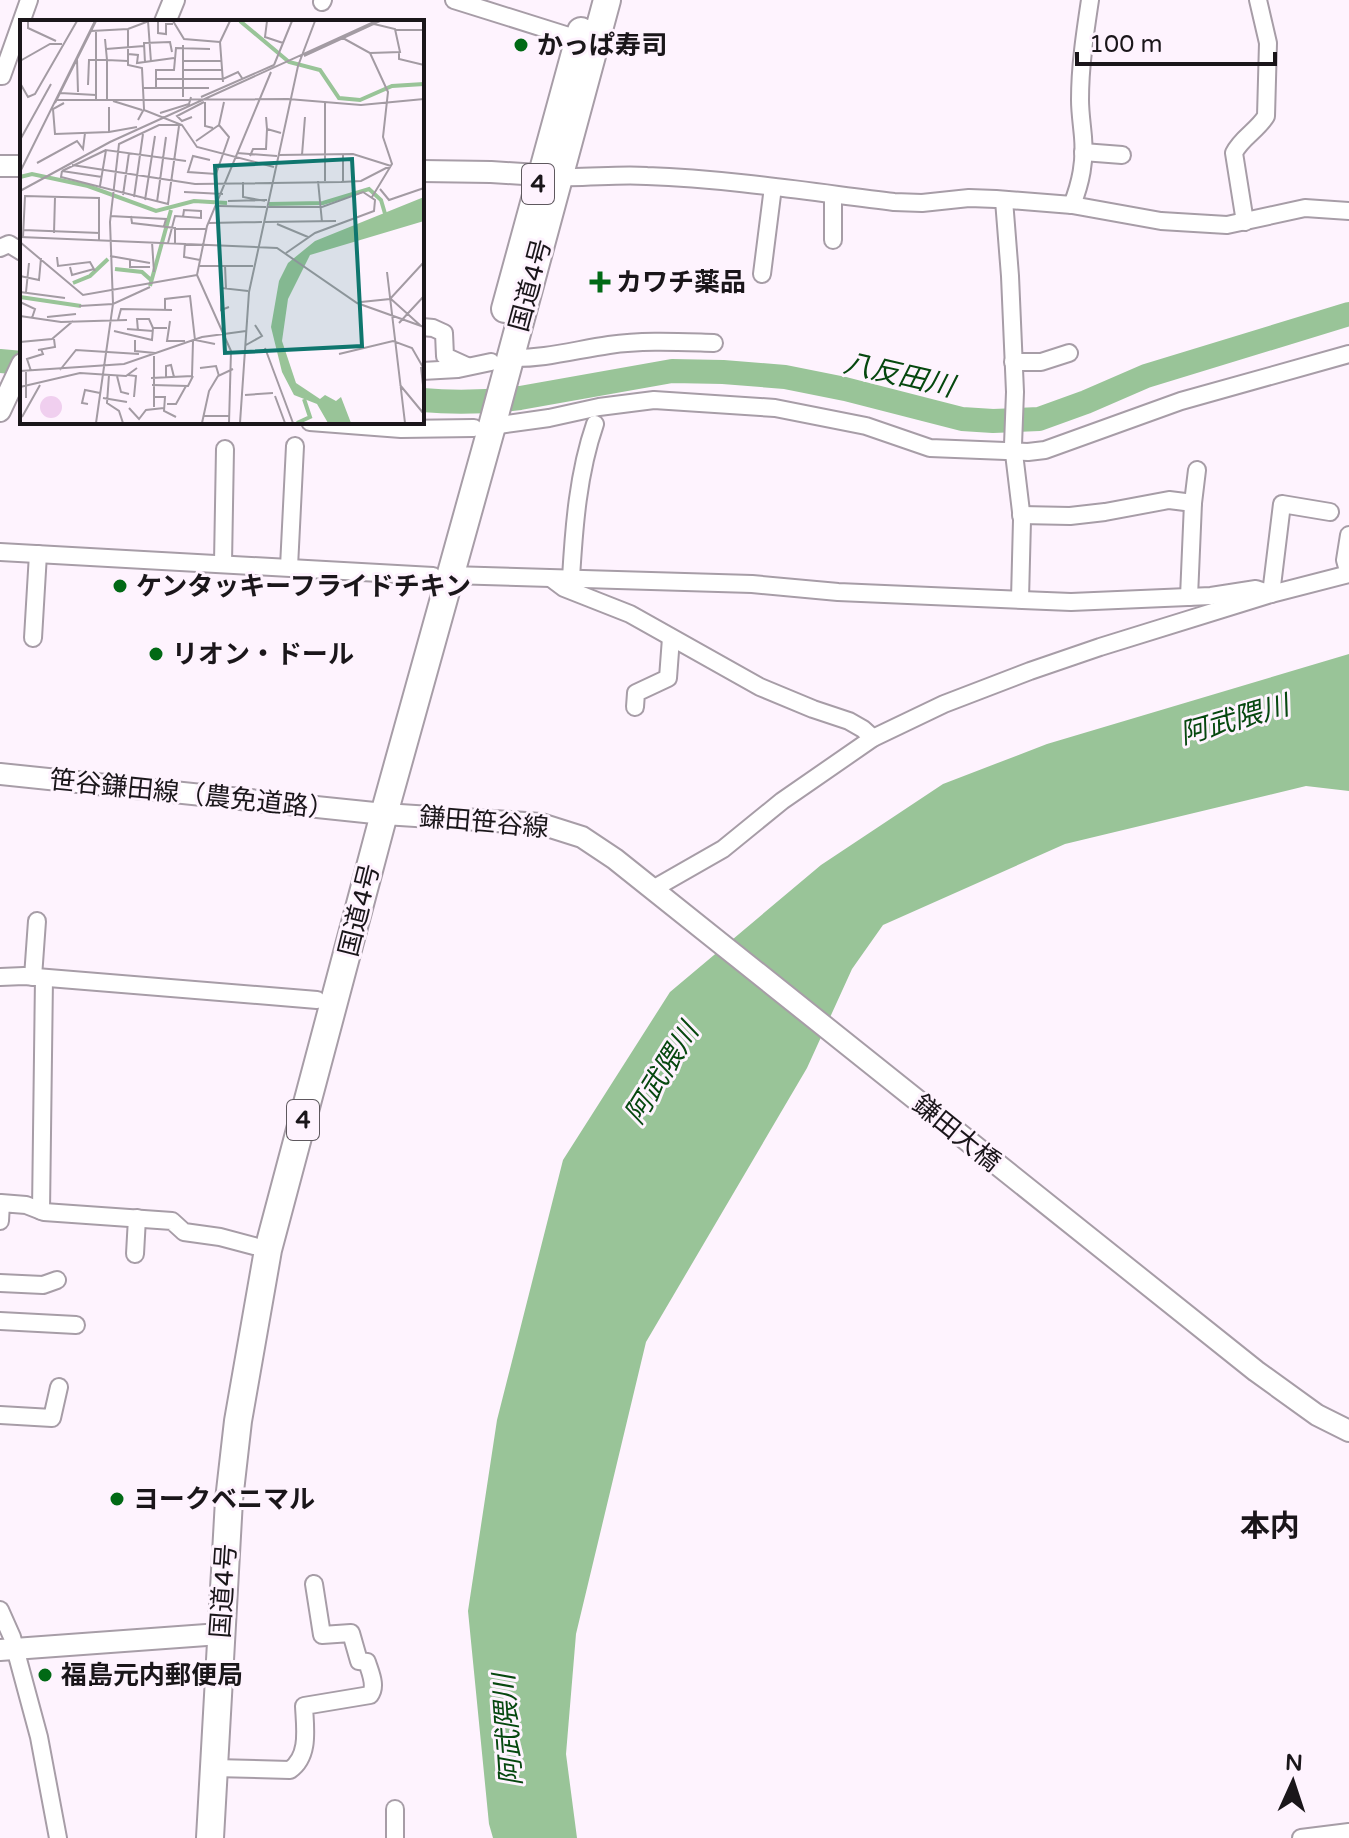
<svg xmlns="http://www.w3.org/2000/svg" width="1349" height="1838" font-family="'Varela Round','Noto Sans JP',sans-serif">
<style>
.water{fill:#99c498}
.lines{fill:none;stroke-linecap:round;stroke-linejoin:round}
.river{stroke:#99c498;stroke-width:24}
.minor-casing{stroke:#a79da7;stroke-width:20}
.tertiary-casing{stroke:#a79da7;stroke-width:24}
.trunk-casing{stroke:#a79da7;stroke-width:30}
.minor{stroke:#fff;stroke-width:16}
.tertiary{stroke:#fff;stroke-width:20}
.trunk{stroke:#fff;stroke-width:26}
.poi-dot{fill:#016915;stroke:#fef3fe;stroke-width:3}
.labels{text-anchor:middle;stroke-width:6;stroke-linejoin:round;paint-order:stroke}
.shield{fill:#fef3fe;stroke:#5e585e;stroke-width:2}
.shield-label{font-size:24px;font-weight:bold;fill:#1a161a}
.poi-label{font-size:26px;font-weight:bold;fill:#1a161a;stroke:#fef3fe;text-anchor:start}
.street-label{font-size:26px;fill:#1a161a;stroke:#fef3fe}
.water-label{font-size:28px;font-style:italic;fill:#06480f;stroke:#fef3fe}
.quarter-label{font-size:30px;font-weight:bold;fill:#1a161a;stroke:#fef3fe}
.inset-river{fill:none;stroke:#99c498;stroke-width:4}
.inset-road{fill:none;stroke:#a39ba3;stroke-width:2}
.view{fill:#0f766e;fill-opacity:0.15;stroke:#0f766e;stroke-width:4}
.inset-edge{fill:none;stroke:#1a161a;stroke-width:4}
</style>
<rect width="100%" height="100%" fill="#fef3fe"/>
<polygon class="water" points="1349,654 1349,791 1306,786 1065,844 883,925 852,969 807,1068 646,1342 576,1634 566,1754 577,1838 493,1838 489,1824 468,1611 497,1420 563,1160 670,992 821,865 943,784 1047,744"/>
<g class="lines">
<g class="river">
<polyline points="0,361 22,363"/>
<path d="M422,400C455,403 488,402 520,398L672,371L723,372L785,377L845,389L962,419L993,421L1039,419L1086,402L1146,376L1349,314"/>
</g>
<defs>
<g id="minor">
<polyline points="454,0 578,39"/>
<polyline points="322,2 323,0"/>
<polyline points="0,76 2,76 29,0"/>
<polyline points="1083,152 1122,155"/>
<path d="M560,177C589,178 618,174 647,176C730,179 812,192 894,202L922,203L969,198L996,199L1072,205L1161,221L1227,225L1305,208L1349,211"/>
<polyline points="1004,200 1010,276 1015,392 1013,445 1022,520 1020,599"/>
<path d="M1072,205C1081,182 1085,162 1083,137C1082,125 1080,112 1080,100C1080,66 1085,33 1090,0"/>
<path d="M1245,222L1234,153C1241,138 1258,130 1266,116L1268,43L1258,0"/>
<polyline points="833,240 833,195"/>
<polyline points="0,248 9,244 22,252"/>
<polyline points="762,274 773,187"/>
<polyline points="422,327 433,328 444,333 445,356 467,366"/>
<path d="M510,358C544,359 575,350 609,345C644,340 679,342 714,343"/>
<polyline points="1013,362 1041,362 1069,353"/>
<polyline points="422,371 458,369 491,362"/>
<polyline points="310,422 401,429 474,428"/>
<polyline points="492,426 549,418 599,407 654,400 775,408 866,426 930,448 1028,452 1045,450 1181,401 1349,354"/>
<polyline points="1021,515 1070,516 1105,512 1169,500 1193,503"/>
<polyline points="0,552 433,576"/>
<polyline points="223,563 225,449"/>
<polyline points="289,567 295,446"/>
<polyline points="1349,574 1345,560 1349,535"/>
<polyline points="450,575 752,584 838,592 1071,602 1211,596 1256,589 1271,594 1282,504 1330,512"/>
<path d="M571,578C574,527 578,473 595,424"/>
<polyline points="552,579 564,588 630,614 760,687 813,709 849,721 863,729 873,738"/>
<polyline points="1189,597 1193,503 1197,470"/>
<polyline points="33,638 38,554"/>
<polyline points="635,707 636,693 668,678 671,638"/>
<polyline points="653,889 723,849 782,801 873,738 944,704 1030,671 1100,647 1271,594 1349,574"/>
<polyline points="0,977 24,976 317,1000"/>
<polyline points="33,977 37,921"/>
<polyline points="41,1211 44,978"/>
<polyline points="0,1221 1,1203 26,1205 44,1212 172,1221 184,1232 220,1237 254,1246"/>
<polyline points="135,1254 137,1218"/>
<polyline points="0,1283 43,1285 57,1280"/>
<polyline points="0,1321 76,1325"/>
<polyline points="0,1415 52,1418 59,1387"/>
<polyline points="0,1610 12,1637 39,1737 58,1838"/>
<path d="M214,1768L290,1770C310,1756 305,1728 304,1706L370,1695C377,1686 370,1672 367,1662L359,1661L351,1633L322,1635L314,1584"/>
<polyline points="395,1838 395,1809"/>
<polyline points="1301,1838 1349,1832"/>
</g>
<g id="tertiary">
<polyline points="165,22 174,0"/>
<polyline points="0,166 22,166"/>
<polyline points="422,171 491,172 554,176"/>
<polyline points="0,411 22,364"/>
<polyline points="0,774 384,814 541,824 582,837 615,859 1256,1371 1317,1415 1349,1431"/>
<polyline points="0,1650 220,1634"/>
</g>
<g id="trunk">
<polyline points="505,309 581,31"/>
<polyline points="210,1838 229,1500 238,1421 268,1250 384,814 492,426 607,0"/>
</g>
</defs>
<use href="#minor" class="minor-casing"/>
<use href="#tertiary" class="tertiary-casing"/>
<use href="#trunk" class="trunk-casing"/>
<use href="#minor" class="minor"/>
<use href="#tertiary" class="tertiary"/>
<use href="#trunk" class="trunk"/>
</g>
<g class="poi-dot">
<circle cx="521" cy="45" r="8"/>
<path d="M596 270h8v8h8v8h-8v8h-8v-8h-8v-8h8z"/>
<circle cx="120" cy="586" r="8"/>
<circle cx="156" cy="654" r="8"/>
<circle cx="117" cy="1499" r="8"/>
<circle cx="45" cy="1675" r="8"/>
</g>
<g class="labels">
<g class="shield">
<rect x="522" y="164" width="32" height="40" rx="6"/>
<rect x="287" y="1100" width="32" height="40" rx="6"/>
</g>
<g class="shield-label">
<text x="538" y="192">4</text>
<text x="303" y="1128">4</text>
</g>
<g class="poi-label">
<text x="537" y="54">かっぱ寿司</text>
<text x="616" y="291">カワチ薬品</text>
<text x="136" y="595">ケンタッキーフライドチキン</text>
<text x="172" y="663">リオン・ドール</text>
<text x="133" y="1508">ヨークベニマル</text>
<text x="61" y="1684">福島元内郵便局</text>
</g>
<g class="street-label">
<text transform="translate(530 285) rotate(-75)" y="9">国道4号</text>
<text transform="translate(192 794) rotate(6)" y="9">笹谷鎌田線（農免道路）</text>
<text transform="translate(484 822) rotate(5)" y="9">鎌田笹谷線</text>
<text transform="translate(359 910) rotate(-76)" y="9">国道4号</text>
<text transform="translate(957 1133) rotate(39)" y="9">鎌田大橋</text>
<text transform="translate(223 1591) rotate(-86)" y="9">国道4号</text>
</g>
<g class="water-label">
<text transform="translate(899 374) rotate(13)" y="10">八反田川</text>
<text transform="translate(1234 719) rotate(-16)" y="10">阿武隈川</text>
<text transform="translate(661 1073) rotate(-58)" y="10">阿武隈川</text>
<text transform="translate(507 1730) rotate(-94)" y="10">阿武隈川</text>
</g>
<g class="quarter-label">
<text x="1270" y="1536">本内</text>
</g>
</g>
<g transform="translate(20 20)">
<rect width="404" height="404" fill="#fef3fe"/>
<path d="M20 387a11 11 0 1 1 22 0a11 11 0 1 1-22 0Z" fill="#f0cfef"/>
<path d="M404,177V201L290,235L268,279L262,321L276,363L300,379L305,375L316,381L321,377L331,403H308L297,384L274,375L262,352L251,307L259,261L268,243L295,221Z" fill="#99c498"/>
<path class="inset-river" d="M220,1L269,42L300,50L319,78L340,80L372,66L404,64M0,157L12,154L68,166L136,191L174,181L207,183M249,184L303,183L349,169L361,180L366,197M95,249L122,252L131,260M53,263L70,256L88,239M130,266L151,190M0,277L61,286M277,403L290,397L284,379"/>
<path class="inset-road" d="M8,1V8L36,21M128,1L131,42M138,1V13L146,14V4H153M153,1L164,19L200,22M247,1L245,17L263,23M108,9V45L122,48L124,89L118,100M375,10H404M71,11L108,9L129,1M76,11V80M321,17L350,33L368,72L363,117L372,144L352,177M86,29L124,26M350,33L380,32L375,9L354,4M379,33V39L404,45M108,34L118,35L117,43L154,38M284,36L360,1M57,39L58,72M0,41L30,24H42M163,41H202M125,43L124,23L150,22L152,32M254,45L272,1M162,50H203M136,59H203L218,52L222,58M203,62L200,22L210,1M0,63L8,77L15,74L57,1M68,65L69,40H87L85,19M123,68H189M136,68V50H154L156,28L190,29M40,73L76,75M163,77V25M181,77L254,45M87,79V40L108,41M37,80L268,79L341,85L404,79M93,81L122,90M185,82V106L193,108M35,83L76,1M44,83L33,89L35,114L89,112V87M305,83V161M124,90L162,105L177,127L254,147M140,93L169,84L171,77M172,97L162,101L157,96L184,82M246,97L247,109L261,113M89,112L117,107M0,120L31,64M176,121L199,105L204,82M217,133L257,136M323,134V162M258,135L333,134L371,146M282,135L285,97M230,136L233,129H246L247,109M190,140L173,136L168,152L196,154L209,117L199,105M17,143L57,121L63,129L65,113M52,145L175,164L321,162L341,161L370,146M42,151L41,157L148,184L159,106M42,151L86,130M42,151L82,157M0,152L75,1M298,161L302,202M223,162V177L245,181M80,166L86,130L166,141M360,169L369,180L404,168M0,171L90,122L356,1M164,172L203,174M103,175L109,133M114,177L123,114M125,180L135,116M208,181L247,180M137,182L146,117M198,186L246,187M247,187H302L343,172L355,180L354,191L295,213L266,233M90,196L146,199L144,206M111,196L112,203L155,208V223M244,202L316,201M189,203L242,202M257,204L288,217M156,209H186M3,210L80,213M34,213L35,177M0,217L257,228L337,283L404,307M3,217L5,176L79,178V220M0,222L63,275L177,255M132,222L134,252M148,223L155,196L181,198V191L164,190L163,197M165,223L164,237L180,240M90,236L130,243M37,237L38,246L70,242L75,251M110,240V247H130M205,245L206,269M179,246H233M50,247L52,255L74,249M367,252L385,403M177,255L187,206L251,52M177,255L211,331L209,403M0,256L19,260L21,238M0,272L45,278M6,272L9,243M371,279L401,306M0,282L15,289L12,298M341,282L370,279L404,242M59,286L93,284L130,267M209,287L201,290L202,268L228,271M145,290V279L170,276L175,320L195,324M0,296L41,302L107,300M27,297L56,294M98,300L101,289L152,290M150,301L147,321H165M379,303L404,276M107,309L133,311M94,311L132,320L133,308H147M118,311L117,299H129L133,308M115,320V331L135,333M0,322L32,319L53,301M226,325L242,316L235,305M245,328L273,403M18,330L35,327L34,319M319,334L373,321L392,328L404,349M401,347L404,374M180,348L196,346L199,356M40,350L56,330L119,334M0,351L104,344L182,317L226,311M11,351L7,339L23,334L21,329M89,355L87,383L99,391L103,403M108,355L116,356L114,377M97,356L101,372L109,374M146,357V346L151,345L154,357M131,358L172,356L173,321M132,365L168,366L173,356M380,365L404,394M0,367L60,353L106,356L117,348M225,375L253,373M255,376L265,403M133,377H145L144,391L156,397M6,378V351M83,378L107,382M68,384L62,383L65,370L80,373M147,384H156L166,366M134,387V336M109,388L119,399L126,390L144,388M184,396H210M2,397L20,365M23,403H58M76,403L93,284L90,202L99,124L139,105H162M182,403L189,371L198,356L213,349M220,403L229,272L278,46L295,1"/>
<path class="view" d="M332,139L342,326L205,333L195,146Z"/>
<rect width="404" height="404" class="inset-edge"/>
</g>
<g transform="translate(1293 1782) rotate(3)" stroke="#fef3fe" stroke-width="6" paint-order="stroke">
<path d="M0-6L14 30L0 20L-14 30Z" fill="#1a161a"/>
<text y="-12" font-size="22" font-weight="bold" text-anchor="middle" fill="#1a161a">N</text>
</g>
<path d="M1077 52v12h198v-12" fill="none" stroke="#1a161a" stroke-width="4"/>
<text x="1089" y="52" font-size="24" fill="#1a161a" stroke="#fef3fe" stroke-width="6" paint-order="stroke">100 m</text>
</svg>
